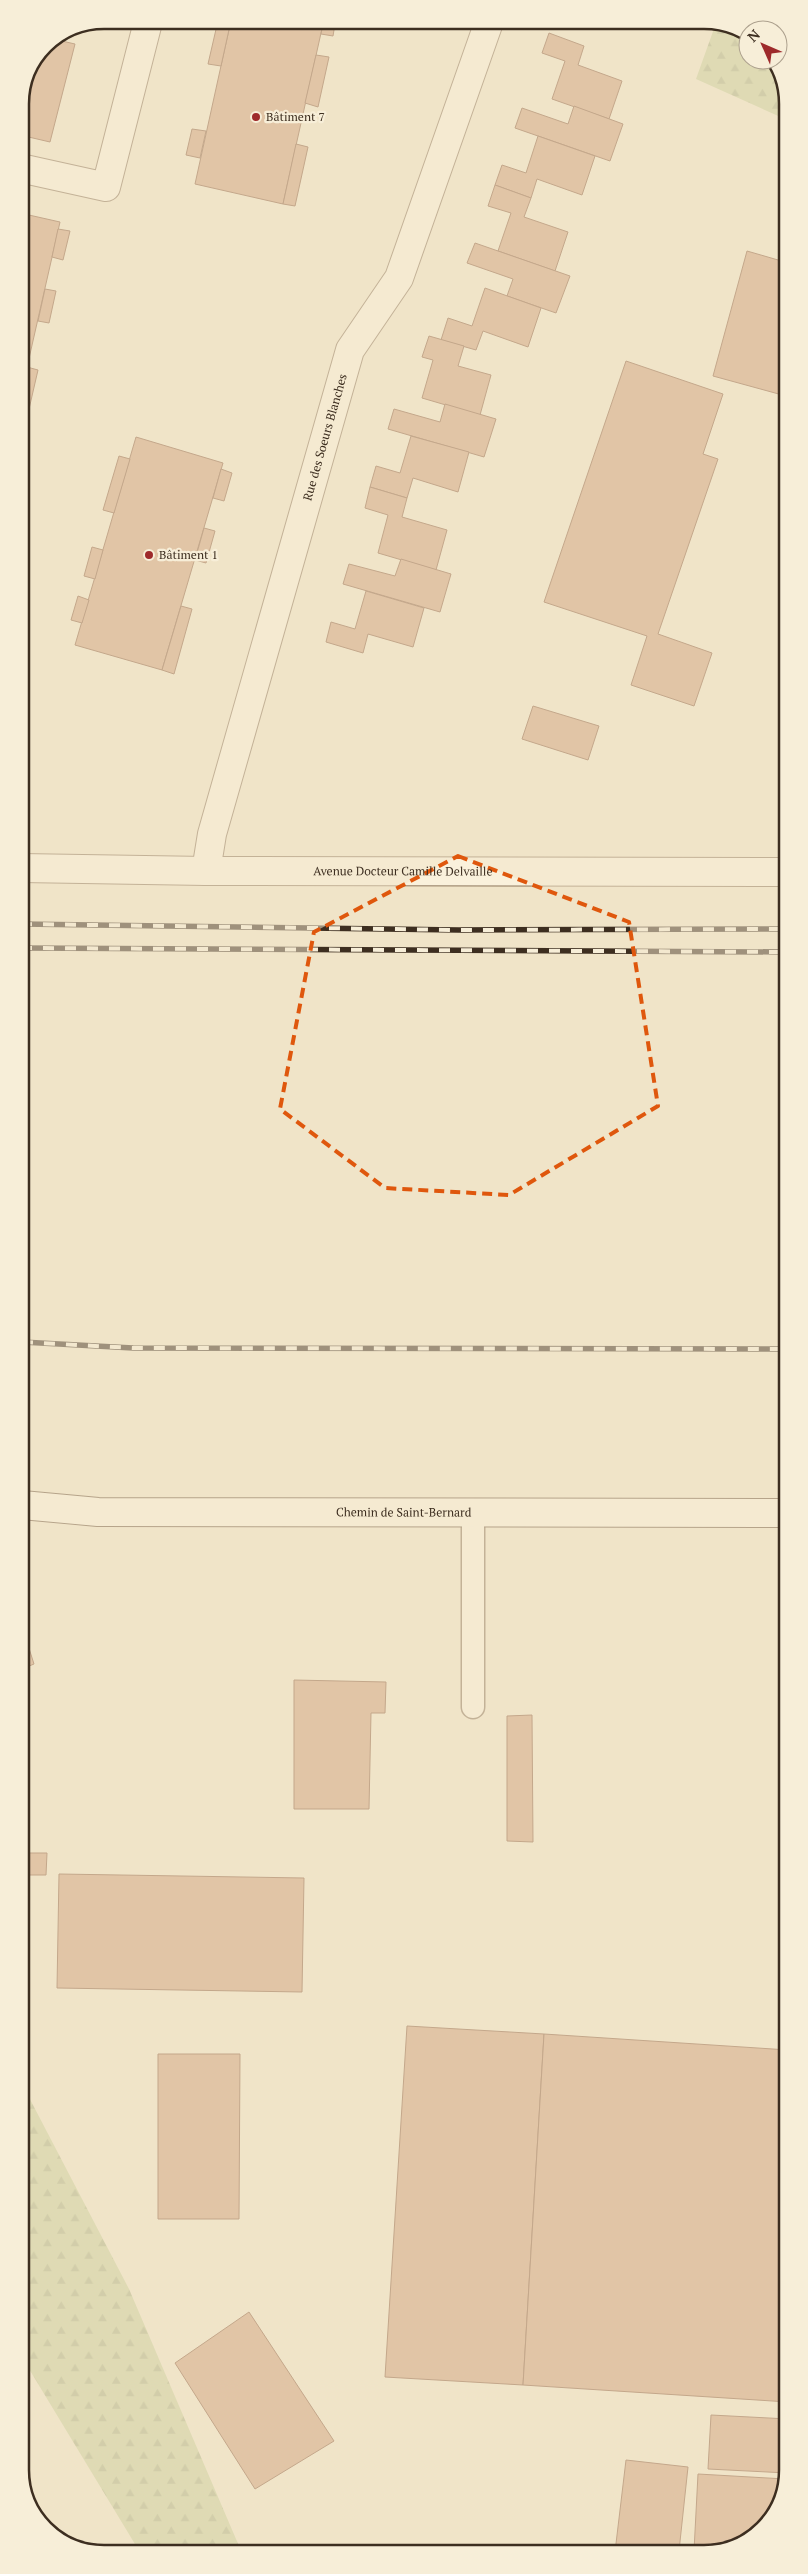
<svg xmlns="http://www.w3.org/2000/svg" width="808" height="2574" font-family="'PT Serif',serif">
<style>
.forest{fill:url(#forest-firs)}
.building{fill:#cf9f7d;stroke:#8d5f41}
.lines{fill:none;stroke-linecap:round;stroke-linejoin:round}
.service-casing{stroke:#8d765c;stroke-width:25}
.minor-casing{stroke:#8d765c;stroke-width:30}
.tertiary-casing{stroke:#8d765c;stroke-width:30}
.secondary-casing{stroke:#6f573f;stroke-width:30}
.service{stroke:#faf1dc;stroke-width:22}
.minor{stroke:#faf1dc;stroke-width:28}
.tertiary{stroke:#faf1dc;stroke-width:28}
.secondary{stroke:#faf1dc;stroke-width:28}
.rail-casing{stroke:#3d2e20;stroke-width:5.5}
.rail{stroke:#f7eed8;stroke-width:4;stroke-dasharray:11;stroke-linecap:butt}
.marked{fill:none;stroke:#df570d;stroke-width:4;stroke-dasharray:10 6;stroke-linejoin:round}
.poi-dot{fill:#9e2a2b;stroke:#f7eed8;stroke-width:2}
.labels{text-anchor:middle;stroke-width:4.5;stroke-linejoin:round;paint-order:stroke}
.poi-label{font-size:12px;fill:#3d2e20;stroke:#f7eed8;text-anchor:start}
.street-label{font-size:12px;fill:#3d2e20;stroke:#f7eed8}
.rim{fill:none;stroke:#3d2e20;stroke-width:2.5}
</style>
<defs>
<pattern id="forest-firs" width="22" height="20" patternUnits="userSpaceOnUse" patternTransform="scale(1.25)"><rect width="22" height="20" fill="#c9cf9b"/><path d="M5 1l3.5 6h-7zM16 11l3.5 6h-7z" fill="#aeb285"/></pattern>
</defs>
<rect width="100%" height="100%" fill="#f0e4c8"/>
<g class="forest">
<polygon points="716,23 748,36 748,60 771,60 785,82 785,119 696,79"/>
<polygon points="22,2084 129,2289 242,2553 141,2554 23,2359"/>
</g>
<g class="building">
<polygon points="323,24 283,204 195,184 230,25"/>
<polygon points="323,24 335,24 333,36 321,34"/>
<polygon points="217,25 230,25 221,66 208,64"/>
<polygon points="549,33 584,46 578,65 622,81 609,119 552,99 565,61 542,53"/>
<polygon points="53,39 75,44 50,142 20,135 20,102 45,44"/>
<polygon points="316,55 329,57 318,107 305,103"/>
<polygon points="574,106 623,124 610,161 515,128 522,108 568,124"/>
<polygon points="192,129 206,131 200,158 186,155"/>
<polygon points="538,136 595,156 582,195 537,179 531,198 495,185 502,165 526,173"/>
<polygon points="296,144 308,147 295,206 283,204"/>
<polygon points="495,185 531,198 524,217 568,232 555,271 498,251 511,213 488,206"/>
<polygon points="20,213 60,222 20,398"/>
<polygon points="58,229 70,231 63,260 52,257"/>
<polygon points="475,243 570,276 556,313 507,296 513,279 467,263"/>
<polygon points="747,251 785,262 786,396 713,376"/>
<polygon points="485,288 541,308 528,347 483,331 476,350 441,340 448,318 472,326"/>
<polygon points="45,289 56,291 49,323 38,321"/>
<polygon points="429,336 464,346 458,366 491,375 480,415 422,398 433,360 422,357"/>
<polygon points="626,361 723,394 703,454 718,459 658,634 712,653 694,706 631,685 647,636 544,602"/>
<polygon points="27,367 38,370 23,435 21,435 20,398"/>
<polygon points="445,404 496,419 484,457 388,429 394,409 440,422"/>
<polygon points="411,436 469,452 458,492 413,478 407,498 370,487 376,466 400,473"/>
<polygon points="136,437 223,463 162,670 75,645"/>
<polygon points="119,456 130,459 114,513 103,510"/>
<polygon points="221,469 232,473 224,501 213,498"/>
<polygon points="370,487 407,498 402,517 447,530 436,570 378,553 388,515 365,508"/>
<polygon points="204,528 215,531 206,563 195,560"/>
<polygon points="92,547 103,550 95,579 84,576"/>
<polygon points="401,559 451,574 440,612 343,584 349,564 395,576"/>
<polygon points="366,591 424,608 413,647 368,634 363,653 326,642 331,622 355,629"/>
<polygon points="78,596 89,600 82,623 71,620"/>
<polygon points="181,606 192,609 174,674 162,670"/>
<rect x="784" y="697" width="2" height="53"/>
<polygon points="533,706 599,726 588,760 522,739"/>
<polygon points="26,1639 34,1664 22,1669 22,1641"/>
<polygon points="22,1669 29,1690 22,1693"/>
<polygon points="294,1680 386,1682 385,1713 371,1713 369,1809 294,1809"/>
<polygon points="532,1715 533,1842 507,1841 507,1716"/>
<polygon points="22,1853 47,1853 46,1875 22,1875"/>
<polygon points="59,1874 304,1878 302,1992 57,1988"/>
<polygon points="407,2026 544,2034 523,2385 385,2377"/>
<polygon points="544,2034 788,2050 788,2402 523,2385"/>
<polygon points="158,2054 240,2054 239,2219 158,2219"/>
<polygon points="249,2312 334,2441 255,2489 175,2363"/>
<polygon points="711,2415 788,2419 787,2473 708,2469"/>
<polygon points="626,2460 688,2467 679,2551 615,2552"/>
<polygon points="698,2474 785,2479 771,2521 726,2551 694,2551"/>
</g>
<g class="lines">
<defs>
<polyline id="service" points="473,1512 473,1707"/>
<g id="minor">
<polyline points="20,168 106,187 147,26"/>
<path id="s1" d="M206,871L212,834L350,350L399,278L489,22"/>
</g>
<g id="tertiary">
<path id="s2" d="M21,868L206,871L786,872"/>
</g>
<g id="secondary">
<path id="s3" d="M22,1505L98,1512L787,1513"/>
</g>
</defs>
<use href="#service" class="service-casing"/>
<use href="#minor" class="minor-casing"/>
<use href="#tertiary" class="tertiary-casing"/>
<use href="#secondary" class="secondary-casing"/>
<use href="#service" class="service"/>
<use href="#minor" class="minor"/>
<use href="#tertiary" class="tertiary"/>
<use href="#secondary" class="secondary"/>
<defs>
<g id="rail">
<polyline points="21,924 459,930 786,929"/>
<polyline points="21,948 786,952"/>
<polyline points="22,1342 133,1348 787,1349"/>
</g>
</defs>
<use href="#rail" class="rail-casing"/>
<use href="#rail" class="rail"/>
</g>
<path d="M0 0H808V2574H0ZM458,856L629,922L658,1106L509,1195L385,1188L280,1109L314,932Z" fill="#f0e4c8" fill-opacity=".55" fill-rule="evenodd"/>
<path class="marked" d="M458,856L629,922L658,1106L509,1195L385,1188L280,1109L314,932Z"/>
<g class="poi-dot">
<circle cx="256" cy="117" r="5"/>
<circle cx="149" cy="555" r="5"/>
</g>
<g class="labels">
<g class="poi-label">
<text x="266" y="121">Bâtiment 7</text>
<text x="159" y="559">Bâtiment 1</text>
</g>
<g class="street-label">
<text dy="4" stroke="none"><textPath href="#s1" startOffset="450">Rue des Soeurs Blanches</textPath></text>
<text dy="4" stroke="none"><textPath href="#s2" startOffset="382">Avenue Docteur Camille Delvaille</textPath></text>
<text dy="4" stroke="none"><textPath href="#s3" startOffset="382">Chemin de Saint-Bernard</textPath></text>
</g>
</g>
<path d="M0 0H808V2574H0ZM104 29H704A75 75 0 0 1 779 104V2470A75 75 0 0 1 704 2545H104A75 75 0 0 1 29 2470V104A75 75 0 0 1 104 29Z" fill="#f7eed8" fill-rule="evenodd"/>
<path class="rim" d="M104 29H704A75 75 0 0 1 779 104V2470A75 75 0 0 1 704 2545H104A75 75 0 0 1 29 2470V104A75 75 0 0 1 104 29Z"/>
<g transform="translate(763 45) rotate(315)"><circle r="24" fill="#f7eed8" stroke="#ada18e"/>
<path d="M0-4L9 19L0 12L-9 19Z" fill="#9e2a2b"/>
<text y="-8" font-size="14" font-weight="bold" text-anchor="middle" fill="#3d2e20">N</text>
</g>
</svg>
